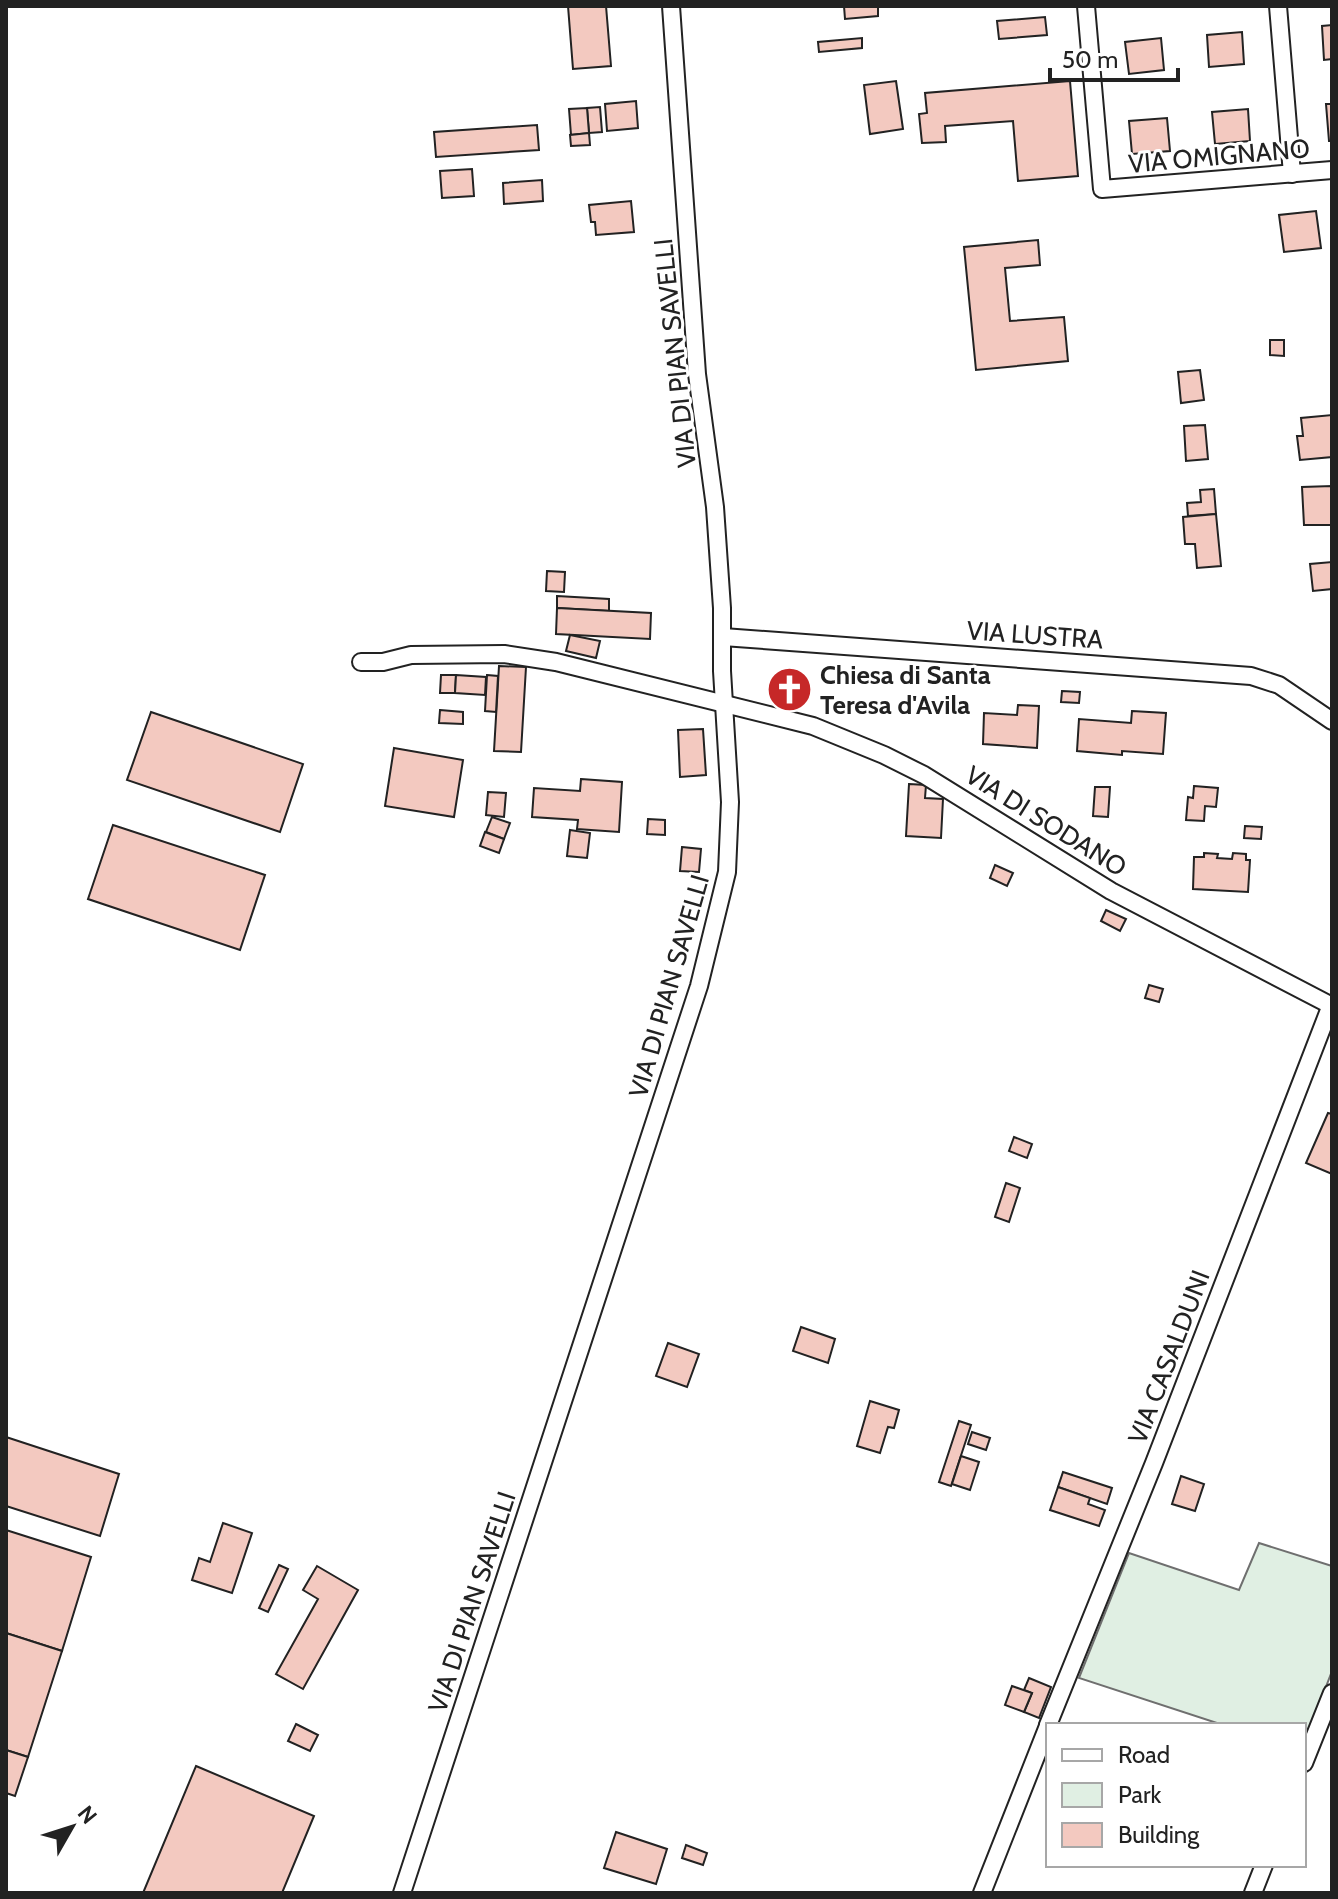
<svg xmlns="http://www.w3.org/2000/svg" width="1338" height="1899" font-family="Cabin,sans-serif">
<style>
.green{fill:#e0efe3;stroke:#6f6f6f;stroke-width:2}
.building{fill:#f3c9c0;stroke:#222;stroke-width:2}
.lines{fill:none;stroke-linecap:round;stroke-linejoin:round}
.minor-casing{stroke:#222;stroke-width:20}
.minor{stroke:#fff;stroke-width:16}
.labels{text-anchor:middle;stroke-width:6;stroke-linejoin:round;paint-order:stroke}
.street-label{font-size:26px;fill:#222;stroke:#fff}
.poi-label{font-size:26px;font-weight:bold;fill:#222;stroke:#fff;text-anchor:start}
</style>
<rect width="100%" height="100%" fill="#fff"/>
<polygon class="green" points="1259,1543 1332,1566 1332,1671 1304,1744 1304,1725 1223,1725 1079,1678 1129,1553 1239,1590"/>
<g class="building">
<polygon points="568,6 606,6 611,66 573,69"/>
<polygon points="844,6 878,6 878,16 845,19"/>
<polygon points="1045,17 1047,35 999,39 997,21"/>
<polygon points="1332,25 1332,59 1324,60 1322,26"/>
<polygon points="1242,32 1244,64 1209,67 1207,35"/>
<polygon points="862,38 862,48 819,52 818,42"/>
<polygon points="1161,38 1164,70 1129,74 1125,42"/>
<polygon points="896,81 903,129 870,134 864,85"/>
<polygon points="1070,81 1078,176 1018,181 1013,121 945,126 946,142 922,143 919,114 927,113 925,93"/>
<polygon points="636,101 638,128 607,131 605,104"/>
<polygon points="1326,104 1332,104 1332,141 1329,141"/>
<polygon points="600,107 602,132 589,133 587,108"/>
<polygon points="587,108 589,133 571,135 569,109"/>
<polygon points="1248,109 1250,141 1215,144 1212,112"/>
<polygon points="1167,118 1170,151 1132,154 1129,121"/>
<polygon points="537,125 539,150 436,157 434,132"/>
<polygon points="589,133 590,145 571,146 570,135"/>
<polygon points="472,169 474,196 442,198 440,171"/>
<polygon points="542,180 543,201 504,204 503,183"/>
<polygon points="631,201 634,232 596,235 595,222 591,222 589,205"/>
<polygon points="1316,211 1321,248 1284,252 1279,215"/>
<polygon points="1038,240 1040,265 1005,268 1010,321 1064,317 1068,361 976,370 964,247"/>
<polygon points="1270,340 1284,340 1284,356 1270,355"/>
<polygon points="1200,370 1204,400 1181,403 1178,372"/>
<polygon points="1332,415 1332,457 1300,460 1297,436 1303,436 1301,418"/>
<polygon points="1205,425 1208,459 1186,461 1184,426"/>
<polygon points="1332,486 1332,525 1304,525 1302,487"/>
<polygon points="1214,489 1216,514 1188,516 1187,503 1201,502 1200,490"/>
<polygon points="1216,514 1221,566 1197,568 1195,544 1185,544 1183,517"/>
<polygon points="1332,562 1332,589 1313,591 1310,564"/>
<polygon points="547,571 565,572 564,592 546,591"/>
<polygon points="557,596 609,599 609,611 557,608"/>
<polygon points="557,608 651,613 650,639 556,634"/>
<polygon points="570,635 600,641 596,658 566,651"/>
<polygon points="499,666 526,667 521,752 494,751"/>
<polygon points="441,675 456,675 455,693 440,693"/>
<polygon points="456,675 486,677 485,695 455,693"/>
<polygon points="487,675 498,676 496,712 485,711"/>
<polygon points="778,678 804,683 800,703 774,698"/>
<polygon points="1062,691 1080,692 1079,703 1061,702"/>
<polygon points="1018,705 1039,706 1037,748 983,744 984,713 1017,715"/>
<polygon points="440,710 463,712 463,724 439,723"/>
<polygon points="1132,711 1166,713 1163,754 1122,751 1122,755 1077,751 1079,719 1131,723"/>
<polygon points="151,712 303,764 280,832 127,780"/>
<polygon points="703,729 706,775 680,777 678,730"/>
<polygon points="394,748 463,760 454,817 385,806"/>
<polygon points="581,779 622,782 619,832 577,829 578,820 532,817 534,788 580,791"/>
<polygon points="909,784 926,785 925,798 943,799 941,838 906,836"/>
<polygon points="1194,786 1218,788 1216,807 1205,806 1204,821 1186,820 1188,797 1193,798"/>
<polygon points="1095,787 1110,787 1108,817 1093,816"/>
<polygon points="488,792 506,793 504,817 486,815"/>
<polygon points="492,817 510,823 504,839 486,832"/>
<polygon points="648,819 665,820 665,835 647,834"/>
<polygon points="113,825 265,875 240,950 88,899"/>
<polygon points="1245,826 1262,827 1261,839 1244,838"/>
<polygon points="570,830 590,833 587,858 567,856"/>
<polygon points="485,832 504,839 499,853 480,846"/>
<polygon points="682,847 701,849 699,872 680,871"/>
<polygon points="1204,853 1218,854 1217,858 1232,859 1233,853 1246,854 1246,860 1250,860 1248,892 1193,889 1194,857 1204,857"/>
<polygon points="995,865 1013,873 1007,886 990,878"/>
<polygon points="1106,910 1126,919 1120,931 1101,921"/>
<polygon points="1149,985 1163,989 1159,1002 1145,998"/>
<polygon points="1328,1113 1332,1114 1332,1174 1306,1163"/>
<polygon points="1014,1137 1032,1144 1027,1158 1009,1151"/>
<polygon points="1006,1183 1020,1188 1009,1222 995,1217"/>
<polygon points="801,1327 835,1339 828,1363 793,1351"/>
<polygon points="668,1343 699,1354 687,1387 656,1376"/>
<polygon points="870,1401 899,1410 894,1428 888,1427 880,1453 857,1446"/>
<polygon points="959,1421 971,1425 951,1486 939,1482"/>
<polygon points="972,1432 990,1438 986,1450 968,1444"/>
<polygon points="6,1437 119,1474 100,1536 6,1506"/>
<polygon points="961,1456 979,1462 970,1490 952,1484"/>
<polygon points="1063,1472 1112,1488 1107,1504 1058,1487"/>
<polygon points="1181,1476 1204,1484 1195,1511 1172,1504"/>
<polygon points="1058,1487 1090,1498 1088,1504 1105,1510 1099,1526 1050,1510"/>
<polygon points="223,1523 252,1533 232,1593 192,1580 199,1558 210,1562"/>
<polygon points="6,1530 91,1557 62,1651 6,1633"/>
<polygon points="279,1565 288,1569 268,1612 259,1608"/>
<polygon points="317,1566 358,1590 303,1689 276,1674 318,1599 303,1590"/>
<polygon points="6,1633 62,1651 28,1757 6,1750"/>
<polygon points="1029,1678 1051,1687 1039,1718 1024,1712 1032,1693 1024,1690"/>
<polygon points="1012,1686 1032,1693 1024,1712 1005,1705"/>
<polygon points="296,1724 318,1735 310,1751 288,1741"/>
<polygon points="6,1750 28,1757 15,1796 6,1793"/>
<polygon points="196,1766 314,1816 282,1893 143,1893"/>
<polygon points="616,1832 667,1849 656,1884 604,1868"/>
<polygon points="686,1845 707,1853 703,1865 682,1858"/>
</g>
<g class="lines">
<defs>
<g id="minor">
<polyline points="1086,6 1102,189 1332,170"/>
<polyline points="1278,6 1292,174"/>
<polyline points="723,637 1251,676 1279,685 1332,721"/>
<polyline points="361,662 383,662 411,655 504,654 556,662 813,726 884,755 924,775 1111,891 1332,1006"/>
<polyline points="1048,1725 1154,1463 1331,1005"/>
<polyline points="1304,1763 1332,1693"/>
<polyline points="402,1893 699,986 727,872 730,802 722,671 722,608 715,507 697,374 671,6"/>
<polyline points="982,1893 1048,1726"/>
<polyline points="1253,1893 1264,1865"/>
</g>
</defs>
<use href="#minor" class="minor-casing"/>
<use href="#minor" class="minor"/>
</g>
<defs>
<symbol id="church-disc" viewBox="-11 -11 22 22"><circle r="9.5" fill="#c62828" stroke="#fff"/><path d="M-1.2-6h2.4v3.5h3.3v2.4h-3.3V6h-2.4V-.1h-3.3v-2.4h3.3Z" fill="#fff"/></symbol>
</defs>
<g fill-rule="evenodd">
<use href="#church-disc" x="764" y="664" width="51" height="51"/>
</g>
<g class="labels">
<g class="street-label">
<text transform="translate(1219 156) rotate(-5)" y="9">VIA OMIGNANO</text>
<text transform="translate(675 353) rotate(-96)" y="9">VIA DI PIAN SAVELLI</text>
<text transform="translate(1035 635) rotate(4)" y="9">VIA LUSTRA</text>
<text transform="translate(1046 821) rotate(32)" y="9">VIA DI SODANO</text>
<text transform="translate(669 986) rotate(-74)" y="9">VIA DI PIAN SAVELLI</text>
<text transform="translate(1169 1357) rotate(-69)" y="9">VIA CASALDUNI</text>
<text transform="translate(472 1602) rotate(-72)" y="9">VIA DI PIAN SAVELLI</text>
</g>
<g class="poi-label">
<text x="820" y="684">Chiesa di Santa<tspan x="820" dy="30">Teresa d'Avila</tspan></text>
</g>
</g>
<rect width="1338" height="1899" fill="none" stroke="#222222" stroke-width="16"/>
<rect x="1046" y="1723" width="260" height="144" fill="#ffffff" stroke="#a7a7a7" stroke-width="2"/>
<rect x="1062" y="1749" width="40" height="12" fill="#ffffff" stroke="#a7a7a7" stroke-width="2"/>
<text x="1118" y="1763" font-size="24" fill="#222222">Road</text>
<rect x="1062" y="1783" width="40" height="24" fill="#e0efe3" stroke="#a7a7a7" stroke-width="2"/>
<text x="1118" y="1803" font-size="24" fill="#222222">Park</text>
<rect x="1062" y="1823" width="40" height="24" fill="#f3c9c0" stroke="#a7a7a7" stroke-width="2"/>
<text x="1118" y="1843" font-size="24" fill="#222222">Building</text>
<g transform="translate(72 1827) rotate(51)" stroke="#ffffff" stroke-width="6" paint-order="stroke">
<path d="M0-6L14 30L0 20L-14 30Z" fill="#222222"/>
<text y="-12" font-size="22" font-weight="bold" text-anchor="middle" fill="#222222">N</text>
</g>
<path d="M1050 68v12h128v-12" fill="none" stroke="#222222" stroke-width="4"/>
<text x="1062" y="68" font-size="24" fill="#222222" stroke="#ffffff" stroke-width="6" paint-order="stroke">50 m</text>
</svg>
